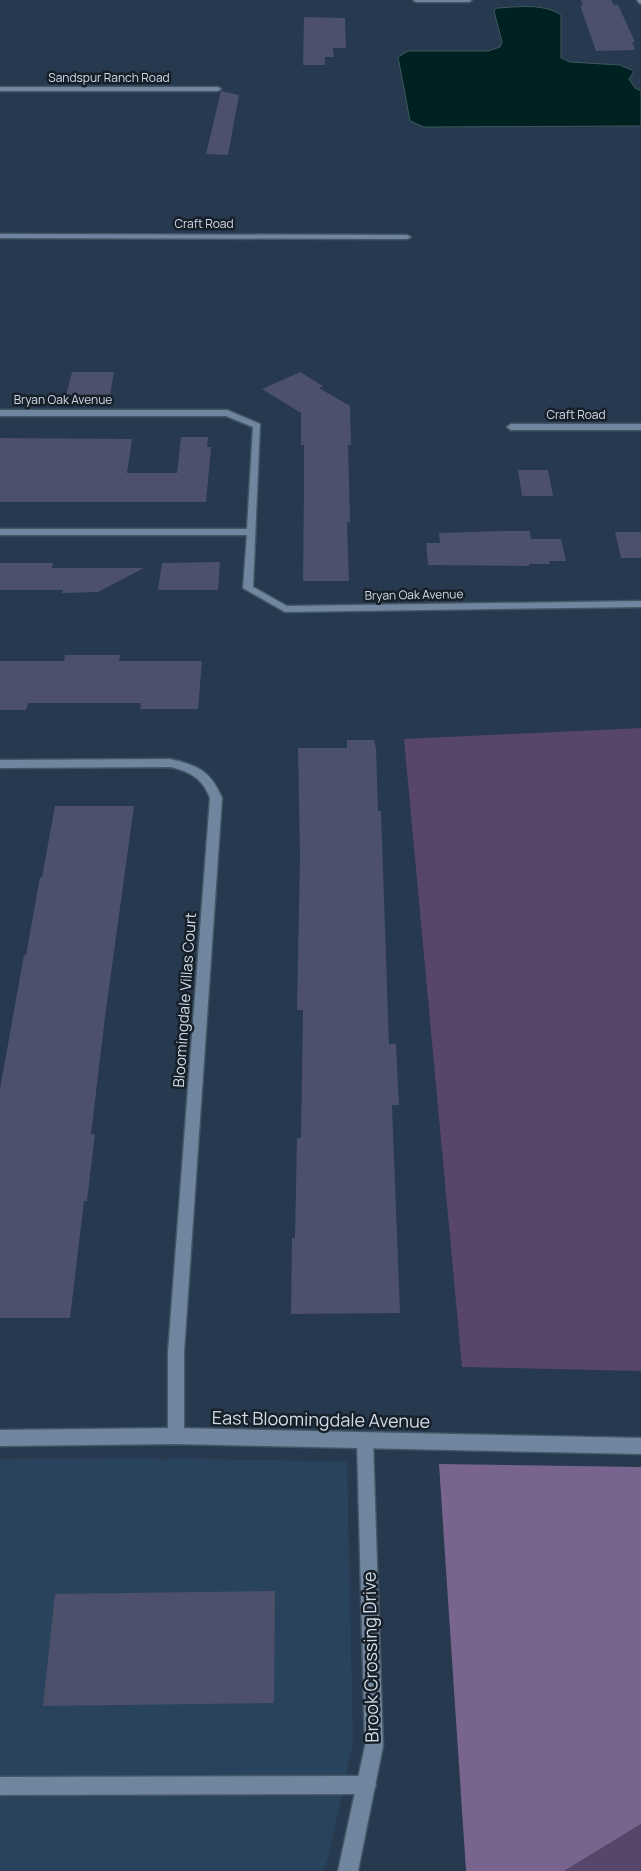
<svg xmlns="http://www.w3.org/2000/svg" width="641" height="1871" font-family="Manrope,sans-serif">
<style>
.built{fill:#2a435d}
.green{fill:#57456a}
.forest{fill:#78648c}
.water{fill:#002121;stroke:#3e595d}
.building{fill:#4c506a}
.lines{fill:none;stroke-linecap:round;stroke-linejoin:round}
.lane-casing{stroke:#456;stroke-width:3}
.street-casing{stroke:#456;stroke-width:3}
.secondary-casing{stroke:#456;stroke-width:3}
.lane{fill:#70869e;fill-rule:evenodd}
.street{fill:#70869e;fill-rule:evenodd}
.secondary{fill:#70869e;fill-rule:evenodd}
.labels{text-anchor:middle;stroke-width:5;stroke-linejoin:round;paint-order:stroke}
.far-street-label{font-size:12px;fill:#d0dce9;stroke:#172029}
.street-label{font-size:15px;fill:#d0dce9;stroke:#172029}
.near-street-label{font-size:18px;fill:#d0dce9;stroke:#172029}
</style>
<rect width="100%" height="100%" fill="#26394e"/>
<polygon class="built" points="158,1458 158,1460 175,1458 347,1462 353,1742 328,1859 323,1871 0,1871 0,1459"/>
<g class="green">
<polygon points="641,728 641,1371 462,1367 404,739"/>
<polygon points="641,1824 641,1871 564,1871"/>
</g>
<polygon class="forest" points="439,1464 641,1467 641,1824 564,1871 466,1871"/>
<path class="water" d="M497,8C518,7 544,3 561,15V58L570,62L620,65L634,71L629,79L635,88L641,91V126L424,127L410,121L398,57L408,51H488L500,47L502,42L494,11Z"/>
<g class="building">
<polygon points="581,0 611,0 614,5 618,5 635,42 632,42 635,50 596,51 581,8 581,5 583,5"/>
<polygon points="304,17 345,18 346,48 333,48 334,57 325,57 325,65 303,65"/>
<polygon points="221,91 239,95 228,155 206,154"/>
<polygon points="72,372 114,372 110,395 66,395"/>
<polygon points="300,372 323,386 319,388 350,406 351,445 348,445 350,522 347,522 349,581 303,581 304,488 304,445 301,445 301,413 262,389"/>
<polygon points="181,437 208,437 207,447 211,447 206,502 0,502 0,438 132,439 127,473 177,473"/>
<polygon points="518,470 548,470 553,496 522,496"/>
<polygon points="503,531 530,531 531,539 561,539 566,561 549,561 550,564 529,564 529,566 428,565 426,543 440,543 439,533"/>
<polygon points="615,532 641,532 641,558 621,558"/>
<polygon points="220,562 218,590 158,590 162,563"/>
<polygon points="0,563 53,563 52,568 144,568 98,592 62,593 63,590 0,590"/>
<polygon points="65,655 120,655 119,661 202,661 198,709 140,709 141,703 28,703 26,710 0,710 0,661 64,661"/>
<polygon points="347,740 374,740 376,748 378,811 381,811 389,1044 396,1044 399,1105 392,1105 400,1313 291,1314 292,1238 295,1238 297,1138 301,1138 303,1010 297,1010 300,856 298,748 347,748"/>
<polygon points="55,806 134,806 105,1017 91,1134 95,1134 87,1201 84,1201 70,1318 0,1318 0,1089 24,955 26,955 40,877 42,877"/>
<polygon points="275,1591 274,1703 43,1706 55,1594"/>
</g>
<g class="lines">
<defs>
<polygon id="lane" points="367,1776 373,1779 376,1785 373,1791 367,1794 0,1795 0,1777"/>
<g id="street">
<polygon points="413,0 472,0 469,2 416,2"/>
<polygon points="637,0 641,0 641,4 639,3"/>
<polygon points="0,87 218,87 221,89 218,91 0,91"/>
<polygon points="0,234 407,235 411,237 407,239 0,238"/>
<polygon points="0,410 227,410 260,424 253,587 287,606 641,601 641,607 285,612 243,588 247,535 0,535 0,529 247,529 253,427 226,416 0,416"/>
<polygon points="641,424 641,430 511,430 507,427 511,424"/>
<path d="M170,759C197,765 211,771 222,798L184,1352V1436L182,1442L176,1444L170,1442L168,1436V1352L210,798C203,779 190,771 170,767L0,768V760Z"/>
<polygon points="365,1433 371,1435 373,1441 383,1746 358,1871 338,1871 365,1746 357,1441 359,1435"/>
</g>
<polygon id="secondary" points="176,1428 641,1438 641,1454 176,1444 0,1446 0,1430"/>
</defs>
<use href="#lane" class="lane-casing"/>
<use href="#street" class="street-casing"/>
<use href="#secondary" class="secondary-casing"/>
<use href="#lane" class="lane"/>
<use href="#street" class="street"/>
<use href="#secondary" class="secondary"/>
</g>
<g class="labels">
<g class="far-street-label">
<text x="109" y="82">Sandspur Ranch Road</text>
<text x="204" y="228">Craft Road</text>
<text x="63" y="404">Bryan Oak Avenue</text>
<text x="576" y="419">Craft Road</text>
<text transform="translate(414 595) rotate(-1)" y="4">Bryan Oak Avenue</text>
</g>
<g class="street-label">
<text transform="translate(185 1000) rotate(-86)" y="5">Bloomingdale Villas Court</text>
</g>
<g class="near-street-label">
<text transform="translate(321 1420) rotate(1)" y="6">East Bloomingdale Avenue</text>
<text transform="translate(371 1657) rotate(-91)" y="6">Brook Crossing Drive</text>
</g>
</g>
</svg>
